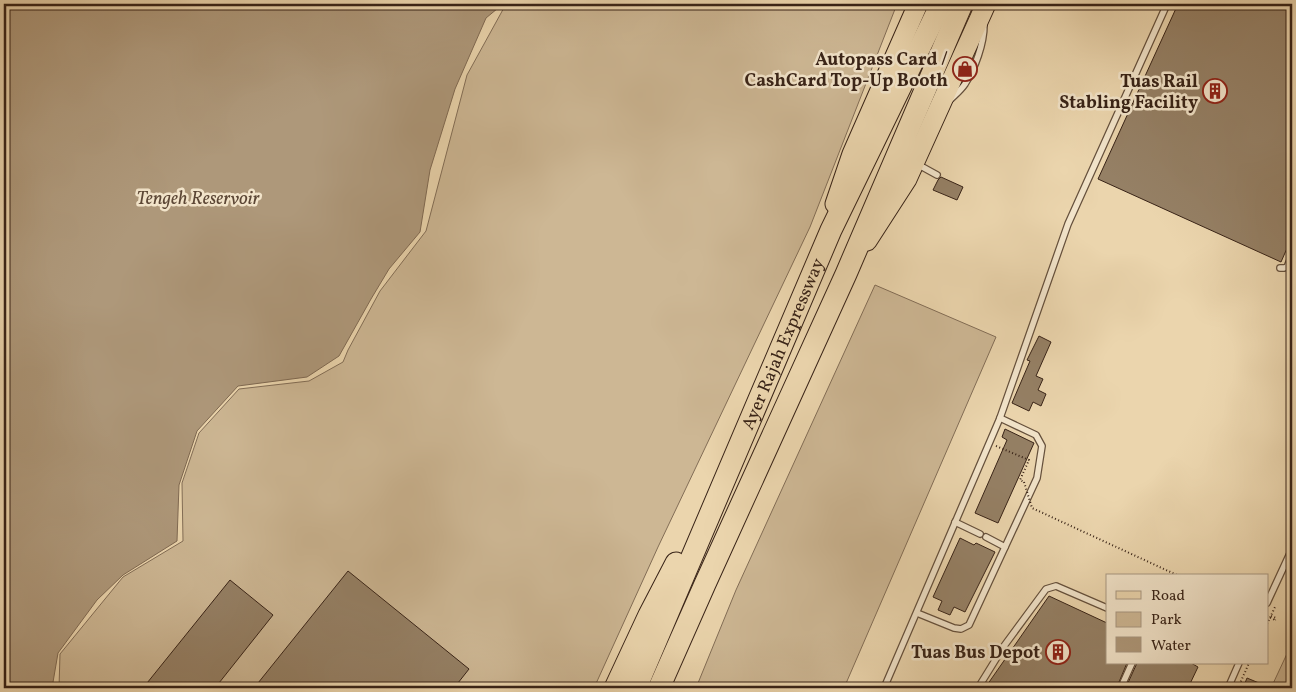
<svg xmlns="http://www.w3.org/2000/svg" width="1296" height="692" font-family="Vollkorn,serif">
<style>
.green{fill:#cdb794;stroke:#826d56}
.water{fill:#ae987a;stroke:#7f6952}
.building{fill:#958065;stroke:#382317}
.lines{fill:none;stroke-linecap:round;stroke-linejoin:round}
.lane-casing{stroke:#65503c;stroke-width:8}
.primary-casing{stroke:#382317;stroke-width:21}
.highway-casing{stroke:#382317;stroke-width:23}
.path{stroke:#382317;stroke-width:2;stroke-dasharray:1 2.5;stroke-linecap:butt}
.lane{stroke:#f2e4ca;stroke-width:5.5}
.primary{stroke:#ebd5ad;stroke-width:19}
.highway{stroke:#ebd5ad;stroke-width:21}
.path-bridge{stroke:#382317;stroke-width:2;stroke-dasharray:1 2.5;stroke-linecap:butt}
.labels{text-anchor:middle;stroke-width:5;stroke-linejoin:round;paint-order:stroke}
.poi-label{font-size:18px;font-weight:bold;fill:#382317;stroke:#f2e4ca;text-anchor:end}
.street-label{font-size:18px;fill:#382317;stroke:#f2e4ca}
.water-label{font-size:19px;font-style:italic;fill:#5b4635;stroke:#f2e4ca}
</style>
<rect width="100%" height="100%" fill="#ebd5ad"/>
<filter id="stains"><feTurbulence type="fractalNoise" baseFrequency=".004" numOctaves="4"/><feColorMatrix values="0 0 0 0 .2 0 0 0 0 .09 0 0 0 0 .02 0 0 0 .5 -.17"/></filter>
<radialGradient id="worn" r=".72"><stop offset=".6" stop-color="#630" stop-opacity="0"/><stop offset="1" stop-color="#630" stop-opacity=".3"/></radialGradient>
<g class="green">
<polygon points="506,4 897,4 810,227 658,547 594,688 59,688 60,654 123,577 183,541 182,483 199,433 239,389 309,381 343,362 348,350 380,291 426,231 467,75"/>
<polygon points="875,285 996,337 844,688 696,688 736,590"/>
<polygon points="1292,643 1292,688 1271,688"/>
</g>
<polygon class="water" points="4,4 503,4 486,18 455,89 430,170 420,232 389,269 371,299 339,356 307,377 238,386 197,431 179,485 177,541 123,575 97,600 58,653 52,688 4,688"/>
<g class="building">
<polygon points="1178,4 1292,4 1292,237 1281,262 1098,179"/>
<polygon points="941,177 963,187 957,200 933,190 938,180"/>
<polygon points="1039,336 1051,342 1036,376 1043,379 1038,390 1046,394 1041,406 1033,402 1029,411 1012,403 1030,361 1027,360"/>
<polygon points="1005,429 1034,443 998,523 975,513 1007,440 1002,437"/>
<polygon points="960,538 974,545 976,543 995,552 965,612 954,607 950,615 938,610 942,601 933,597"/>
<polygon points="348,571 469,669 454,688 254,688"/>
<polygon points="230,580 273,615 215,688 143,688"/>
<polygon points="1049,596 1107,623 1107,663 1127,663 1119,682 1121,687 1124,688 1127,685 1137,663 1191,663 1198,667 1188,688 985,688"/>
<polygon points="1247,678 1271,688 1243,688"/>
</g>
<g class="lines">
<defs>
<g id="lane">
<path d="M951,99C956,94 961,90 965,84C975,68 984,44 984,25"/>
<polyline points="917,164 937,175"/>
<polyline points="1280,268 1284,268 1287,267 1292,255"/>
<polyline points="955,522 980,534"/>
<polyline points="986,537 1005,547"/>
<polyline points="1267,603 1292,549"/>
<polyline points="917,613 954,628 961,629 969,625 1037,478 1042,446 1036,435 1000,418"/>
<polyline points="1123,683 1132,663"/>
<polyline points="884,688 1000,418 1068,224 1167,4"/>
<polyline points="978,688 1004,646 1046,589 1056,586 1107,608"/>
<polyline points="1228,688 1239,663"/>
</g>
<g id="primary">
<polyline points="835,204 852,154 918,4"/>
<polyline points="867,241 907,179 986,4"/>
</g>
<g id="highway">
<polyline points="615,688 649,615 676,563"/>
<path id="s1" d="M636,688L831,230L941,4"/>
<polyline points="659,688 705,584 846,274 962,4"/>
</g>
</defs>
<use href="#lane" class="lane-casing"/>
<use href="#primary" class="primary-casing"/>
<use href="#highway" class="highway-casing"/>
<g class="path">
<polyline points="996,446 1029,460 1020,480 1024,482"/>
<polyline points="1271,616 1276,618 1275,620"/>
<polyline points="1267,624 1276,605"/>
<polyline points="1238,688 1249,663"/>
</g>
<use href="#lane" class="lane"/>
<use href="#primary" class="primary"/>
<use href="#highway" class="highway"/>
<g class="path-bridge">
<polyline points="1024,482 1032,508 1179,576"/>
<polyline points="1267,616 1275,620"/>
</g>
</g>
<defs>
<symbol id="shop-ring" viewBox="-11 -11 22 22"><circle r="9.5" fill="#f2e4ca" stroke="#8f2418" stroke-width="1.5"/><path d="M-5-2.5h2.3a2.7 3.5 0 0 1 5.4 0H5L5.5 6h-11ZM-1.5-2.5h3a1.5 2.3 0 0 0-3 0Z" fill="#8f2418"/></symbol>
<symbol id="building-ring" viewBox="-11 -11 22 22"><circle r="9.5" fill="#f2e4ca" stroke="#8f2418" stroke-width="1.5"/><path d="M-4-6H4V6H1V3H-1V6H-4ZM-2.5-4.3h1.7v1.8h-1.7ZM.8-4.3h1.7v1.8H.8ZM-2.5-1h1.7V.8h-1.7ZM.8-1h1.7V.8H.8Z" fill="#8f2418"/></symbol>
</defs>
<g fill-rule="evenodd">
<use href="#shop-ring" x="951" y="55" width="28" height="28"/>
<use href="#building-ring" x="1201" y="77" width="28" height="28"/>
<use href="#building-ring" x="1044" y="638" width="28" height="28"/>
</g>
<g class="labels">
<g class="poi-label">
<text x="948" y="65">Autopass Card /<tspan x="948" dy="21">CashCard Top-Up Booth</tspan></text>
<text x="1198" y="87">Tuas Rail<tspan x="1198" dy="21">Stabling Facility</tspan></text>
<text x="1040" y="658">Tuas Bus Depot</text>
</g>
<g class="street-label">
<text dy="6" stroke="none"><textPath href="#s1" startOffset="374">Ayer Rajah Expressway</textPath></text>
</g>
<g class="water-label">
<text x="198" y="204">Tengeh Reservoir</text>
</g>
</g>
<rect width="1296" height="692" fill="none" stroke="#ebd5ad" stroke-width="20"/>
<rect x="5" y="5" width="1286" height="682" fill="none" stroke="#382317" stroke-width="2.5"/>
<rect x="10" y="10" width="1276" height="672" fill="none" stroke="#382317"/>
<rect x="1106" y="574" width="162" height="90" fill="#f2e4ca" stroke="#a89782"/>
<rect x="1116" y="591" width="25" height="8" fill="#ebd5ad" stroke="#a89782"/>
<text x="1151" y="600" font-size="15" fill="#382317">Road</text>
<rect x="1116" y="612" width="25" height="15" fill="#cdb794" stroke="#a89782"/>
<text x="1151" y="624" font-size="15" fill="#382317">Park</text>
<rect x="1116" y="637" width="25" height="15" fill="#ae987a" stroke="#a89782"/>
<text x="1151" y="650" font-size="15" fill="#382317">Water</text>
<rect width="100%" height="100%" filter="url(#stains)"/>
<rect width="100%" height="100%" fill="url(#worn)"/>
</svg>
